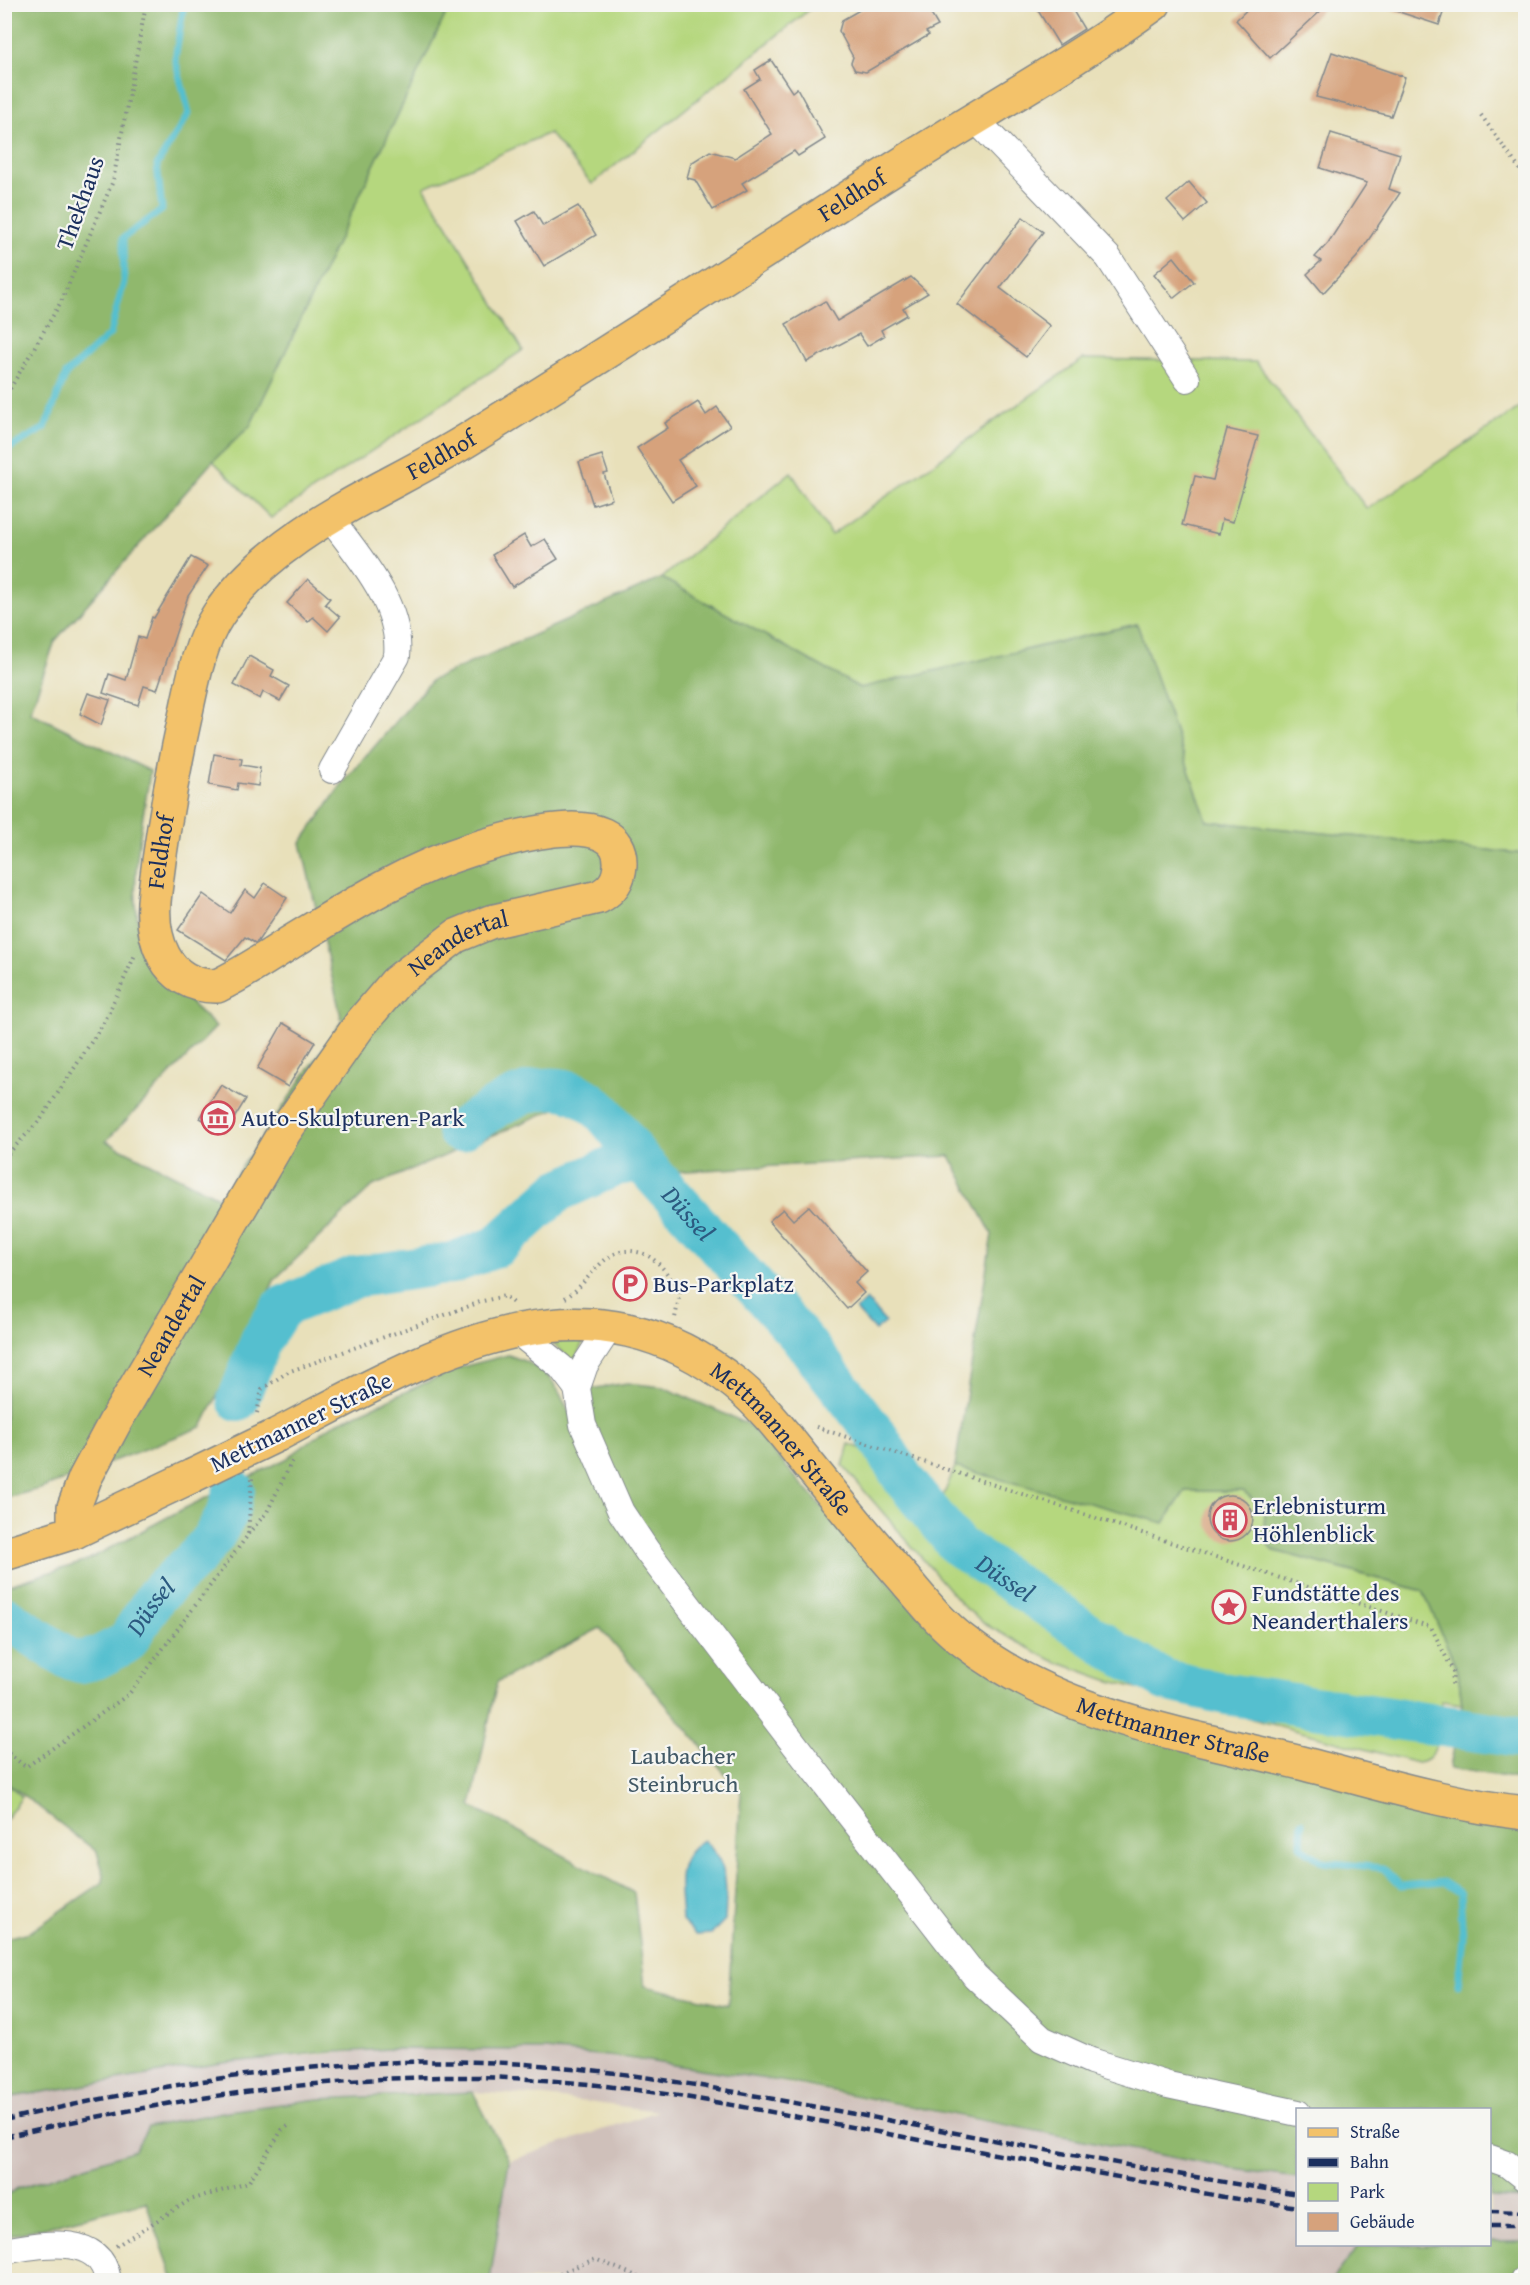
<svg xmlns="http://www.w3.org/2000/svg" width="1530" height="2285" font-family="'Gentium Book Plus',serif">
<style>
.industrial{fill:#cfc0ba}
.green{fill:#b5d77e;stroke:#68836e;stroke-width:1.5}
.forest{fill:#90b86d;stroke:#567466;stroke-width:1.5;fill-rule:evenodd}
.water{fill:#54bfcf;stroke:#387796;stroke-width:1.5}
.lines{fill:none;stroke-linecap:round;stroke-linejoin:round}
.stream{stroke:#54bfcf;stroke-width:7}
.river{stroke:#54bfcf;stroke-width:42}
.building{fill:#d6a27c}
.minor-casing{stroke:#82888c;stroke-width:28}
.major-casing{stroke:#82888c;stroke-width:36}
.path{stroke:#82888c;stroke-width:4;stroke-dasharray:1.5 4.5;stroke-linecap:butt}
.minor{stroke:#fff;stroke-width:26}
.major{stroke:#f3c26a;stroke-width:33}
.rail{stroke:#1b2f5e;stroke-width:4.5;stroke-dasharray:9 4.5;stroke-linecap:butt}
.major-bridge-casing{stroke:#82888c;stroke-width:36;stroke-linecap:butt}
.major-bridge{stroke:#f3c26a;stroke-width:33}
.labels{text-anchor:middle;stroke-width:4.5;stroke-linejoin:round;paint-order:stroke}
.street-label{font-size:24px;fill:#1b2f5e;stroke:#f6f6f2}
.poi-label{font-size:24px;fill:#1b2f5e;stroke:#f6f6f2;text-anchor:start}
.park-label{font-size:24px;fill:#425966;stroke:#f6f6f2}
.water-label{font-size:26px;font-style:italic;fill:#2c5a80;stroke:#f6f6f2}
</style>
<rect width="100%" height="100%" fill="#f6f6f2"/>
<filter id="ink" filterUnits="userSpaceOnUse"><feTurbulence type="fractalNoise" baseFrequency=".0167" numOctaves="2"/><feDisplacementMap in="SourceGraphic" scale="12" xChannelSelector="R" yChannelSelector="G"/><feConvolveMatrix kernelMatrix="1 2 1 2 8 2 1 2 1" color-interpolation-filters="sRGB"/></filter>
<filter id="wash" filterUnits="userSpaceOnUse"><feTurbulence type="fractalNoise" baseFrequency=".008" numOctaves="4" result="noise"/><feDisplacementMap in="SourceGraphic" scale="24" xChannelSelector="R" yChannelSelector="G"/><feGaussianBlur stdDeviation="1.35" result="paint"/><feColorMatrix in="noise" values="0 0 0 0 0 0 0 0 0 0 0 0 0 0 0 0 0 1.4 0 .05"/><feComposite in="paint" operator="in"/></filter>
<g filter="url(#wash)">
<rect width="100%" height="100%" fill="#e8e0ba"/>
<g class="industrial">
<polygon points="390,2049 545,2050 708,2069 1227,2168 1297,2178 1298,2244 1359,2245 1332,2280 490,2280 509,2161 658,2111 538,2096 473,2092 319,2099 228,2111 148,2127 135,2150 17,2189 5,2196 5,2098 222,2063"/>
<polygon points="1490,2197 1525,2199 1525,2242 1490,2242"/>
</g>
<g class="green">
<polygon points="450,5 815,5 592,184 549,133 424,187 523,350 271,518 213,461 250,426"/>
<polygon points="1083,359 1256,362 1367,509 1525,404 1525,854 1207,821 1137,624 860,688 662,578 791,472 831,535"/>
<polygon points="584,1340 575,1360 570,1360 552,1341"/>
<path d="M849,1444L909,1466L940,1504L955,1467L1164,1523L1185,1491H1243L1265,1509L1264,1538L1272,1550L1423,1591L1458,1671L1462,1704L1442,1701C1439,1723 1443,1760 1417,1763L1107,1680L1051,1660L990,1627L964,1607L843,1466Z"/>
<polygon points="5,1781 22,1797 5,1820"/>
</g>
<g class="forest">
<path d="M5,5H450L250,426L213,461L55,641L30,712L150,771C142,833 117,919 160,971C177,991 197,1008 216,1027L106,1141L220,1198L342,1021L301,843L342,784L432,680L662,578L860,688L1137,624L1207,821L1525,854V1780L1450,1768L1462,1704L1458,1671L1423,1591L1272,1550L1264,1538L1265,1509L1243,1491H1185L1164,1523L955,1467L992,1234L950,1156L670,1172L588,1095L373,1186L275,1279L202,1427L40,1489L5,1498Z"/>
<path d="M508,1355C546,1367 554,1379 570,1414L590,1389L627,1383L663,1387L748,1424L918,1614L1004,1681L1525,1825V2199L1490,2197V2110H1298L1297,2178L1227,2168L786,2082L627,2058L545,2050L390,2049L318,2053L222,2063L5,2098V1938L30,1932L103,1882L104,1875L97,1852L5,1781V1760L8,1759L4,1743L5,1586L84,1562L179,1511L286,1459L332,1425L458,1368ZM600,1628L741,1792L728,2005L645,1986L634,1893L471,1806L497,1682Z"/>
<polygon points="473,2092 509,2161 490,2280 174,2280 146,2202 5,2237 5,2196 16,2189 135,2150 148,2127 228,2111 319,2099"/>
<polygon points="1490,2242 1525,2242 1525,2280 1332,2280 1359,2245 1490,2244"/>
</g>
<g class="water">
<polygon points="866,1300 885,1322 875,1331 856,1310"/>
<path d="M703,1840C729,1862 727,1888 725,1920L711,1934L696,1935L682,1921C681,1888 671,1861 703,1840Z"/>
</g>
<g class="lines">
<g class="stream">
<polyline points="4,451 45,428 66,374 110,334 124,282 123,238 162,210 157,165 189,113 175,59 184,4"/>
<polyline points="1302,1822 1301,1847 1323,1862 1383,1868 1401,1886 1443,1882 1460,1893 1463,1937 1458,1985"/>
</g>
<g class="river">
<path d="M458,1131C504,1102 553,1063 601,1111C616,1126 628,1145 641,1161"/>
<path id="s1" d="M238,1400L261,1340L282,1307L356,1277L452,1263L496,1247L558,1191L616,1165L641,1161L803,1340L878,1437L904,1480L958,1546L1119,1654L1165,1680L1226,1694L1526,1738"/>
<path id="s2" d="M4,1616L67,1658L80,1662L97,1658L126,1643L156,1596L198,1556L214,1536L228,1512L234,1490"/>
</g>
</g>
<g id="blocks">
<g class="building">
<polygon points="870,4 925,4 938,26 926,32 929,35 866,72 855,70 851,63 853,57 839,31 842,20"/>
<polygon points="1034,4 1069,4 1084,29 1059,45"/>
<polygon points="1253,4 1328,4 1270,58 1236,20"/>
<polygon points="1388,4 1446,4 1439,25 1387,8"/>
<polygon points="1332,52 1405,77 1391,116 1316,97"/>
<polygon points="771,60 792,92 797,88 825,139 798,156 794,151 742,183 747,190 713,210 695,180 687,178 691,163 710,151 735,158 772,134 744,89 760,79 755,70"/>
<polygon points="1331,133 1400,154 1389,189 1400,193 1357,257 1323,293 1307,274 1321,261 1315,257 1328,243 1367,183 1320,168"/>
<polygon points="1189,182 1207,203 1185,222 1167,201"/>
<polygon points="578,206 596,235 544,266 517,221 534,211 543,226"/>
<polygon points="1023,217 1043,232 1000,288 1050,326 1026,357 957,304"/>
<polygon points="1174,257 1194,282 1174,298 1154,274"/>
<polygon points="911,277 928,293 903,308 907,315 881,330 884,336 867,346 859,334 807,362 786,324 825,301 837,321"/>
<polygon points="698,402 706,415 717,407 730,426 678,460 696,486 672,501 637,448 668,428 665,423"/>
<polygon points="1227,429 1258,436 1233,522 1222,519 1219,534 1182,525 1195,476 1213,480"/>
<polygon points="602,455 608,473 604,474 612,499 593,505 579,462"/>
<polygon points="524,535 531,547 545,539 558,559 512,587 492,555"/>
<polygon points="191,557 208,566 188,596 157,690 144,686 138,705 103,693 109,674 126,680 138,637 145,639 152,617 154,618"/>
<polygon points="308,579 330,598 325,604 340,617 328,631 313,617 308,622 287,603"/>
<polygon points="249,656 274,670 271,676 289,686 280,701 263,692 260,699 234,685"/>
<polygon points="88,693 110,700 101,725 80,714"/>
<polygon points="214,754 242,759 241,765 260,768 258,786 238,783 237,790 209,785"/>
<polygon points="265,883 287,898 258,941 255,943 245,937 226,960 178,930 203,894 230,913 245,890 255,898"/>
<polygon points="283,1023 315,1042 288,1087 257,1069"/>
<polygon points="221,1085 246,1099 225,1133 200,1118"/>
<polygon points="809,1206 867,1272 855,1283 864,1293 847,1309 769,1221 783,1209 793,1220"/>
<circle cx="1230" cy="1518" r="23"/>
</g>
</g>
</g>
<g filter="url(#ink)">
<use href="#blocks" fill-opacity="0" stroke="#82888c" stroke-width="1.5"/>
<g class="lines">
<defs>
<g id="minor">
<polyline points="974,118 1108,257 1187,379"/>
<path d="M330,518C359,557 402,605 397,656L332,770"/>
<polyline points="610,1327 585,1365 577,1388 583,1425 621,1512 647,1551 805,1758 975,1976 1042,2039 1091,2061 1168,2085 1298,2113"/>
<polyline points="514,1329 561,1367 577,1388"/>
<polyline points="1490,2158 1507,2164 1526,2179"/>
<path d="M4,2251C39,2245 100,2231 108,2280"/>
<polyline points="1524,2280 1526,2279"/>
</g>
<g id="major">
<path id="s3" d="M277,1435C426,1358 580,1259 736,1384C767,1409 792,1445 817,1475C846,1511 875,1546 905,1580C923,1601 942,1625 965,1642C1060,1716 1187,1735 1301,1763C1375,1782 1449,1805 1526,1813"/>
<path id="s4" d="M74,1532V1507L85,1478L115,1422L285,1131L361,1023L396,982L456,936L490,922L599,897C612,890 619,881 620,865C623,801 502,840 470,850C405,870 346,909 288,944C265,959 242,974 217,986C164,987 149,937 155,892C162,833 172,776 185,717C192,684 199,644 218,615C276,529 384,492 469,439C620,345 769,248 919,153C997,104 1080,58 1154,4"/>
<polyline points="4,1554 74,1532 192,1476"/>
</g>
</defs>
<use href="#minor" class="minor-casing"/>
<use href="#major" class="major-casing"/>
<g class="path">
<polyline points="1481,115 1526,178"/>
<polyline points="4,399 61,302 113,181 146,4"/>
<polyline points="4,1158 41,1119 105,1021 135,955"/>
<path d="M565,1298C591,1283 603,1244 637,1252C658,1256 669,1276 680,1293L675,1318"/>
<polyline points="257,1413 262,1389 288,1372 483,1301 505,1296 515,1305"/>
<polyline points="816,1427 1431,1627 1453,1671 1452,1689"/>
<polyline points="248,1534 267,1512 293,1459"/>
<polyline points="4,1750 26,1767 129,1694 248,1535 252,1478"/>
<polyline points="116,2246 190,2200 248,2183 282,2130 288,2126"/>
<polyline points="543,2280 595,2259 646,2280"/>
</g>
<use href="#minor" class="minor"/>
<use href="#major" class="major"/>
<g class="rail">
<path d="M4,2120C160,2084 320,2057 480,2062C601,2065 719,2089 838,2111C991,2139 1144,2170 1298,2194"/>
<path d="M4,2137C159,2101 319,2075 477,2077C602,2079 724,2103 846,2126C972,2150 1098,2173 1224,2197L1298,2207"/>
<polyline points="1490,2211 1526,2212"/>
<polyline points="1490,2226 1526,2226"/>
</g>
<defs>
<polyline id="major-bridge" points="192,1476 277,1435"/>
</defs>
<use href="#major-bridge" class="major-bridge-casing"/>
<use href="#major-bridge" class="major-bridge"/>
</g>
</g>
<defs>
<symbol id="museum-ring" viewBox="-11 -11 22 22"><circle r="9.5" fill="#f6f6f2" stroke="#d1495b" stroke-width="1.5"/><path d="M0-6L6-3V-2H-6V-3ZM-5-1h2V3h-2ZM-1-1h2V3h-2ZM3-1h2V3H3ZM-6 4H6V6H-6Z" fill="#d1495b"/></symbol>
<symbol id="parking-ring" viewBox="-11 -11 22 22"><circle r="9.5" fill="#f6f6f2" stroke="#d1495b" stroke-width="1.5"/><path d="M-3.5-5.5H1a3.5 3.5 0 0 1 0 7H-1V5.5H-3.5ZM-1-3.4V-.6H.8a1.4 1.4 0 0 0 0-2.8Z" fill="#d1495b"/></symbol>
<symbol id="building-ring" viewBox="-11 -11 22 22"><circle r="9.5" fill="#f6f6f2" stroke="#d1495b" stroke-width="1.5"/><path d="M-4-6H4V6H1V3H-1V6H-4ZM-2.5-4.3h1.7v1.8h-1.7ZM.8-4.3h1.7v1.8H.8ZM-2.5-1h1.7V.8h-1.7ZM.8-1h1.7V.8H.8Z" fill="#d1495b"/></symbol>
<symbol id="sight-ring" viewBox="-11 -11 22 22"><circle r="9.5" fill="#f6f6f2" stroke="#d1495b" stroke-width="1.5"/><path d="M0-6L1.8-2.2L6-1.7L2.9 1.2L3.7 5.4L0 3.3L-3.7 5.4L-2.9 1.2L-6-1.7L-1.8-2.2Z" fill="#d1495b"/></symbol>
</defs>
<g fill-rule="evenodd">
<use href="#museum-ring" x="199" y="1099" width="38" height="38"/>
<use href="#parking-ring" x="611" y="1265" width="38" height="38"/>
<use href="#building-ring" x="1211" y="1501" width="38" height="38"/>
<use href="#sight-ring" x="1210" y="1588" width="38" height="38"/>
</g>
<g class="labels">
<g class="street-label">
<text dy="8" stroke="none"><textPath href="#s4" startOffset="2547">Feldhof</textPath></text>
<text transform="translate(80 203) rotate(-70)" y="8">Thekhaus</text>
<text dy="8" stroke="none"><textPath href="#s4" startOffset="2061">Feldhof</textPath></text>
<text dy="8" stroke="none"><textPath href="#s4" startOffset="1539">Feldhof</textPath></text>
<text dy="8" stroke="none"><textPath href="#s4" startOffset="717">Neandertal</textPath></text>
<text dy="8" stroke="none"><textPath href="#s4" startOffset="231">Neandertal</textPath></text>
<text transform="translate(301 1422) rotate(-26)" y="8">Mettmanner Straße</text>
<text dy="8" stroke="none"><textPath href="#s3" startOffset="567">Mettmanner Straße</textPath></text>
<text dy="8" stroke="none"><textPath href="#s3" startOffset="1070">Mettmanner Straße</textPath></text>
</g>
<g class="poi-label">
<text x="241" y="1126">Auto-Skulpturen-Park</text>
<text x="653" y="1292">Bus-Parkplatz</text>
<text x="1253" y="1514">Erlebnisturm<tspan x="1253" dy="28">Höhlenblick</tspan></text>
<text x="1252" y="1601">Fundstätte des<tspan x="1252" dy="28">Neanderthalers</tspan></text>
</g>
<g class="park-label">
<text x="683" y="1764">Laubacher<tspan x="683" dy="28">Steinbruch</tspan></text>
</g>
<g class="water-label">
<text dy="9" stroke="none"><textPath href="#s1" startOffset="570">Düssel</textPath></text>
<text dy="9" stroke="none"><textPath href="#s1" startOffset="1056">Düssel</textPath></text>
<text dy="9" stroke="none"><textPath href="#s2" startOffset="183">Düssel</textPath></text>
</g>
</g>
<rect width="1530" height="2285" fill="none" stroke="#f6f6f2" stroke-width="24"/>
<rect x="1296" y="2108" width="195" height="138" fill="#f6f6f2" stroke="#9ea6b7" stroke-width="1.5"/>
<rect x="1308" y="2128" width="30" height="9" fill="#f3c26a" stroke="#9ea6b7" stroke-width="1.5"/>
<text x="1350" y="2138" font-size="18" fill="#1b2f5e">Straße</text>
<rect x="1308" y="2158" width="30" height="9" fill="#1b2f5e" stroke="#9ea6b7" stroke-width="1.5"/>
<text x="1350" y="2168" font-size="18" fill="#1b2f5e">Bahn</text>
<rect x="1308" y="2183" width="30" height="18" fill="#b5d77e" stroke="#9ea6b7" stroke-width="1.5"/>
<text x="1350" y="2198" font-size="18" fill="#1b2f5e">Park</text>
<rect x="1308" y="2213" width="30" height="18" fill="#d6a27c" stroke="#9ea6b7" stroke-width="1.5"/>
<text x="1350" y="2228" font-size="18" fill="#1b2f5e">Gebäude</text>
</svg>
